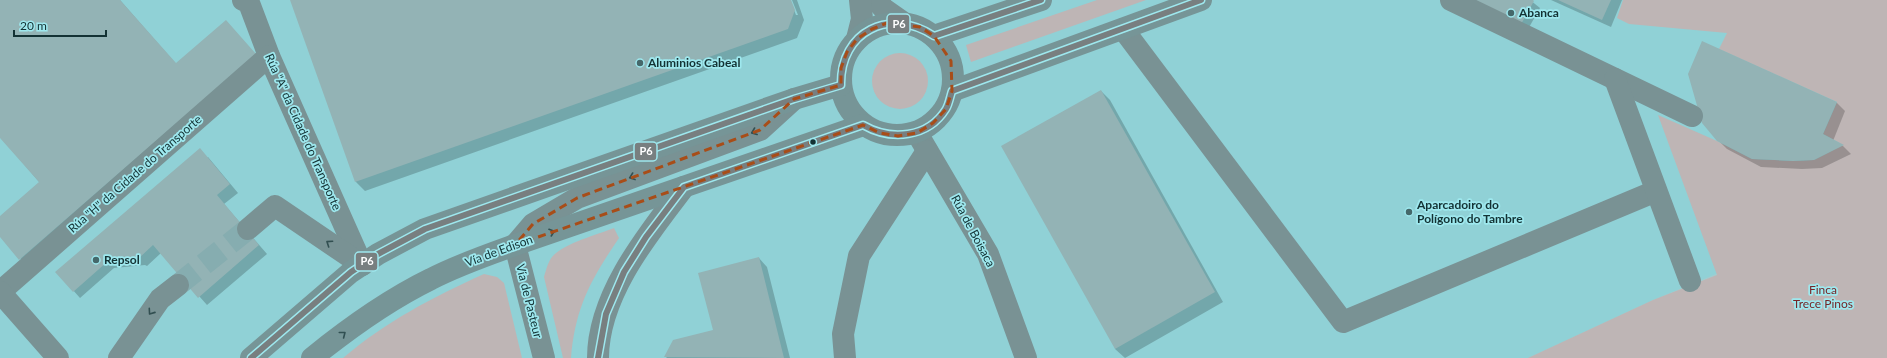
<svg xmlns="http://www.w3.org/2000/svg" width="1887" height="358" font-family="Lato,sans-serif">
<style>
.built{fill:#90d1d6}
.green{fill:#beb5b5}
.shadow{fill:#0003}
.building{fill:#93b3b5}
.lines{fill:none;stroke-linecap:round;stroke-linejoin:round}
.minor-tunnel{stroke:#86adb0;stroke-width:22;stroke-dasharray:22 11;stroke-linecap:butt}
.minor{stroke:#799294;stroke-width:22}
.major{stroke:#769597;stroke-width:22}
.bus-1-casing{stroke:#9ee8ee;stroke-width:9}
.bus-1{stroke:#787f80;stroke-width:6}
.oneway{stroke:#324f51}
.oneway2{stroke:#315052}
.marked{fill:none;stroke:#a84d18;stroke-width:3;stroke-dasharray:8 5;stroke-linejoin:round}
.poi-dot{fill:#45686a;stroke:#9ee8ee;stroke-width:1.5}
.bus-dot{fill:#133234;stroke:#9ee8ee;stroke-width:1.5}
.labels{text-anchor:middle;stroke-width:3.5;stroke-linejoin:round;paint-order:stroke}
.poi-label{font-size:12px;font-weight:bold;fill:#133234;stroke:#9ee8ee;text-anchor:start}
.street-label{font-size:12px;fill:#133234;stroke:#9ee8ee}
.park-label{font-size:12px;fill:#762628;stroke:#9ee8ee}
.line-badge{stroke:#9ee8ee;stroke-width:1.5}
.badge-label{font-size:11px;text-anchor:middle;font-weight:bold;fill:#fff}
</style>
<rect width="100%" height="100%" fill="#a3cccf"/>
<polygon class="built" points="0,0 1872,0 1887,203 1653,300 1528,358 0,358"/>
<g class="green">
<polygon points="1097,0 1146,0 971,62 966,45"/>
<polygon points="1623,0 1887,0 1887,358 1528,358 1653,300 1717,275 1658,115 1717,141 1752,159 1793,161 1814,160 1843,145 1823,134 1837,102 1719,49 1727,33 1629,24 1617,18"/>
<circle cx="900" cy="81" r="28"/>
<path d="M614,228L619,238C591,279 575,308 571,358H563L544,277C546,270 548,262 552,257C564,243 597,235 614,228Z"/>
<path d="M484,274L497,277L504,283L522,358H343C385,322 433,297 484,274Z"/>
</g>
<g class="shadow">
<polygon points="0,0 120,0 176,64 263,63 28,267 0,235 0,218 40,183 0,136"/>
<polygon points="291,0 790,0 796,15 798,15 792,0 797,0 804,20 797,38 365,191 356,182"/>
<polygon points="1462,0 1530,0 1540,8 1527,31"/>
<polygon points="1551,0 1622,0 1611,27"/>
<polygon points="1702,42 1837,103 1845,111 1833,141 1843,146 1851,154 1822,168 1802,169 1761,167 1727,149 1718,140"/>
<polygon points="1101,91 1110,100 1223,302 1125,358 1115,349"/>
<polygon points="208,157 238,193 224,204 267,254 207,305 161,253 147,266 145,265 114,268 80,298 57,272"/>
<polygon points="759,258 767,267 790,358 667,358 666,357 714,331"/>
</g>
<g class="building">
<polygon points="0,0 120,0 176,63 226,20 256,54 19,260 0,237 0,216 39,182 0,138"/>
<polygon points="290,0 791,0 795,10 788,29 355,182"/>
<polygon points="1467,0 1533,0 1534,1 1520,26"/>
<polygon points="1558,0 1611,0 1602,20"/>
<polygon points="1702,41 1837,102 1823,134 1844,145 1814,160 1793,161 1752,159 1717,141 1702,123 1688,74"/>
<polygon points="1101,90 1215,292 1115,349 1001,146"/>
<polygon points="200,148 230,184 217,195 259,245 198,298 153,245 138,259 107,262 73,292 55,272"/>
<polygon points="759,257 784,358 664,357 673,340 713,330 698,273"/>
</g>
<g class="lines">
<polyline class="minor-tunnel" points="178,285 248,229"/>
<g class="minor">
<polyline points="243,0 249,3 269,56 362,265"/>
<polyline points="876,0 884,9 904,23"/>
<polyline points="1451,0 1692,116"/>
<polyline points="1123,29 1343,322 1656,191"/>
<polyline points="857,39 862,19 860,0"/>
<polyline points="1615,79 1690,281"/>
<polyline points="917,133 988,254 1026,358"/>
<polyline points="248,229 275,206 362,265"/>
<polyline points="0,292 269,56"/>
<polyline points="0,292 58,358"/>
<polyline points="119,358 160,299 178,285"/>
<polyline points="544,358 515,245 533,224 577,198 760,130 794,99"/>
<path d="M598,358C598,295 648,234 684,187"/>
<polyline points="845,358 843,334 859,256 927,151"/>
</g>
<g class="major">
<circle cx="897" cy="79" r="56"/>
<polyline points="934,36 1041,0"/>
<polyline points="952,91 1201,0"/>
<polyline points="251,358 351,272 378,254 425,229 794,99 841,85"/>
<path d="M312,358C349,328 388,300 431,279C458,265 487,255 515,245L863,125"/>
</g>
<defs>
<g id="bus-1">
<path d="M251,358L351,272L378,254L425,229L794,99L841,85C840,31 890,7 934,36L1041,0"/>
<path d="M598,358L606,314L624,272L646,237L684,187L863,125C891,141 928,138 946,109C949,104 950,97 952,91L1201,0"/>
</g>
</defs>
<use href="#bus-1" class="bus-1-casing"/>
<use href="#bus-1" class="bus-1"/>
</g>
<defs><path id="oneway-chevron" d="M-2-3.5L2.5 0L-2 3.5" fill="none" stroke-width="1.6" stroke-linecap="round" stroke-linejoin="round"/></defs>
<g class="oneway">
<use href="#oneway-chevron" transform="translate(754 132) rotate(159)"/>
<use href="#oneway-chevron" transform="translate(632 177) rotate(160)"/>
<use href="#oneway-chevron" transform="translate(329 243) rotate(-146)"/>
<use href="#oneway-chevron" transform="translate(151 312) rotate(125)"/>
</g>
<g class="oneway2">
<use href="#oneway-chevron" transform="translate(552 232) rotate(-19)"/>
<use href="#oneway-chevron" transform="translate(343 334) rotate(-38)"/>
</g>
<path class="marked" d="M887,23L920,27L934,36L951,61L952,91L946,109L933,123L917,133L898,136L880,133L863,125L515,245L533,224L577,198L760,130L794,99L841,85V68L847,52L857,39L872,29Z"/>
<g class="poi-dot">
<circle cx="1511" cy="13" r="4"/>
<circle cx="640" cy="63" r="4"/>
<circle cx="1409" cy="212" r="4"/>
<circle cx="96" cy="260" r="4"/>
</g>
<circle class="bus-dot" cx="813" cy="142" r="3.5"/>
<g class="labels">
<g class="poi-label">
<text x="1519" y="17">Abanca</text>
<text x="648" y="67">Aluminios Cabeal</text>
<text x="1417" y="209">Aparcadoiro do<tspan x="1417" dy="14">Polígono do Tambre</tspan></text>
<text x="104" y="264">Repsol</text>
</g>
<g class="street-label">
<text transform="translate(303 132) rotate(66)" y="4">Rúa "A" da Cidade do Transporte</text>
<text transform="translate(135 174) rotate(-41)" y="4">Rúa "H" da Cidade do Transporte</text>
<text transform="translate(973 231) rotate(62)" y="4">Rúa de Boisaca</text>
<text transform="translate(499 251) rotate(-20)" y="4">Vía de Edison</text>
<text transform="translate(529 301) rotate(76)" y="4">Vía de Pasteur</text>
</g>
<g class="park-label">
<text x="1823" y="294">Finca<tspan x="1823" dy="14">Trece Pinos</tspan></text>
</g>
</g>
<g class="line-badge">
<rect x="887" y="14" width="23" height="20" rx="4" fill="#787f80"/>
<rect x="634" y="142" width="23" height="19" rx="4" fill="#787f80"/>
<rect x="355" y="252" width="23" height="19" rx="4" fill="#787f80"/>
</g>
<g class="badge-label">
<text x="899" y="28">P6</text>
<text x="646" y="155">P6</text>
<text x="367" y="265">P6</text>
</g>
<path d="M14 30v6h92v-6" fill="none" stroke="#133234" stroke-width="2"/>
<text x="20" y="30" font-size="12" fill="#133234" stroke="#9ee8ee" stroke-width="3" paint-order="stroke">20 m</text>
</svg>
